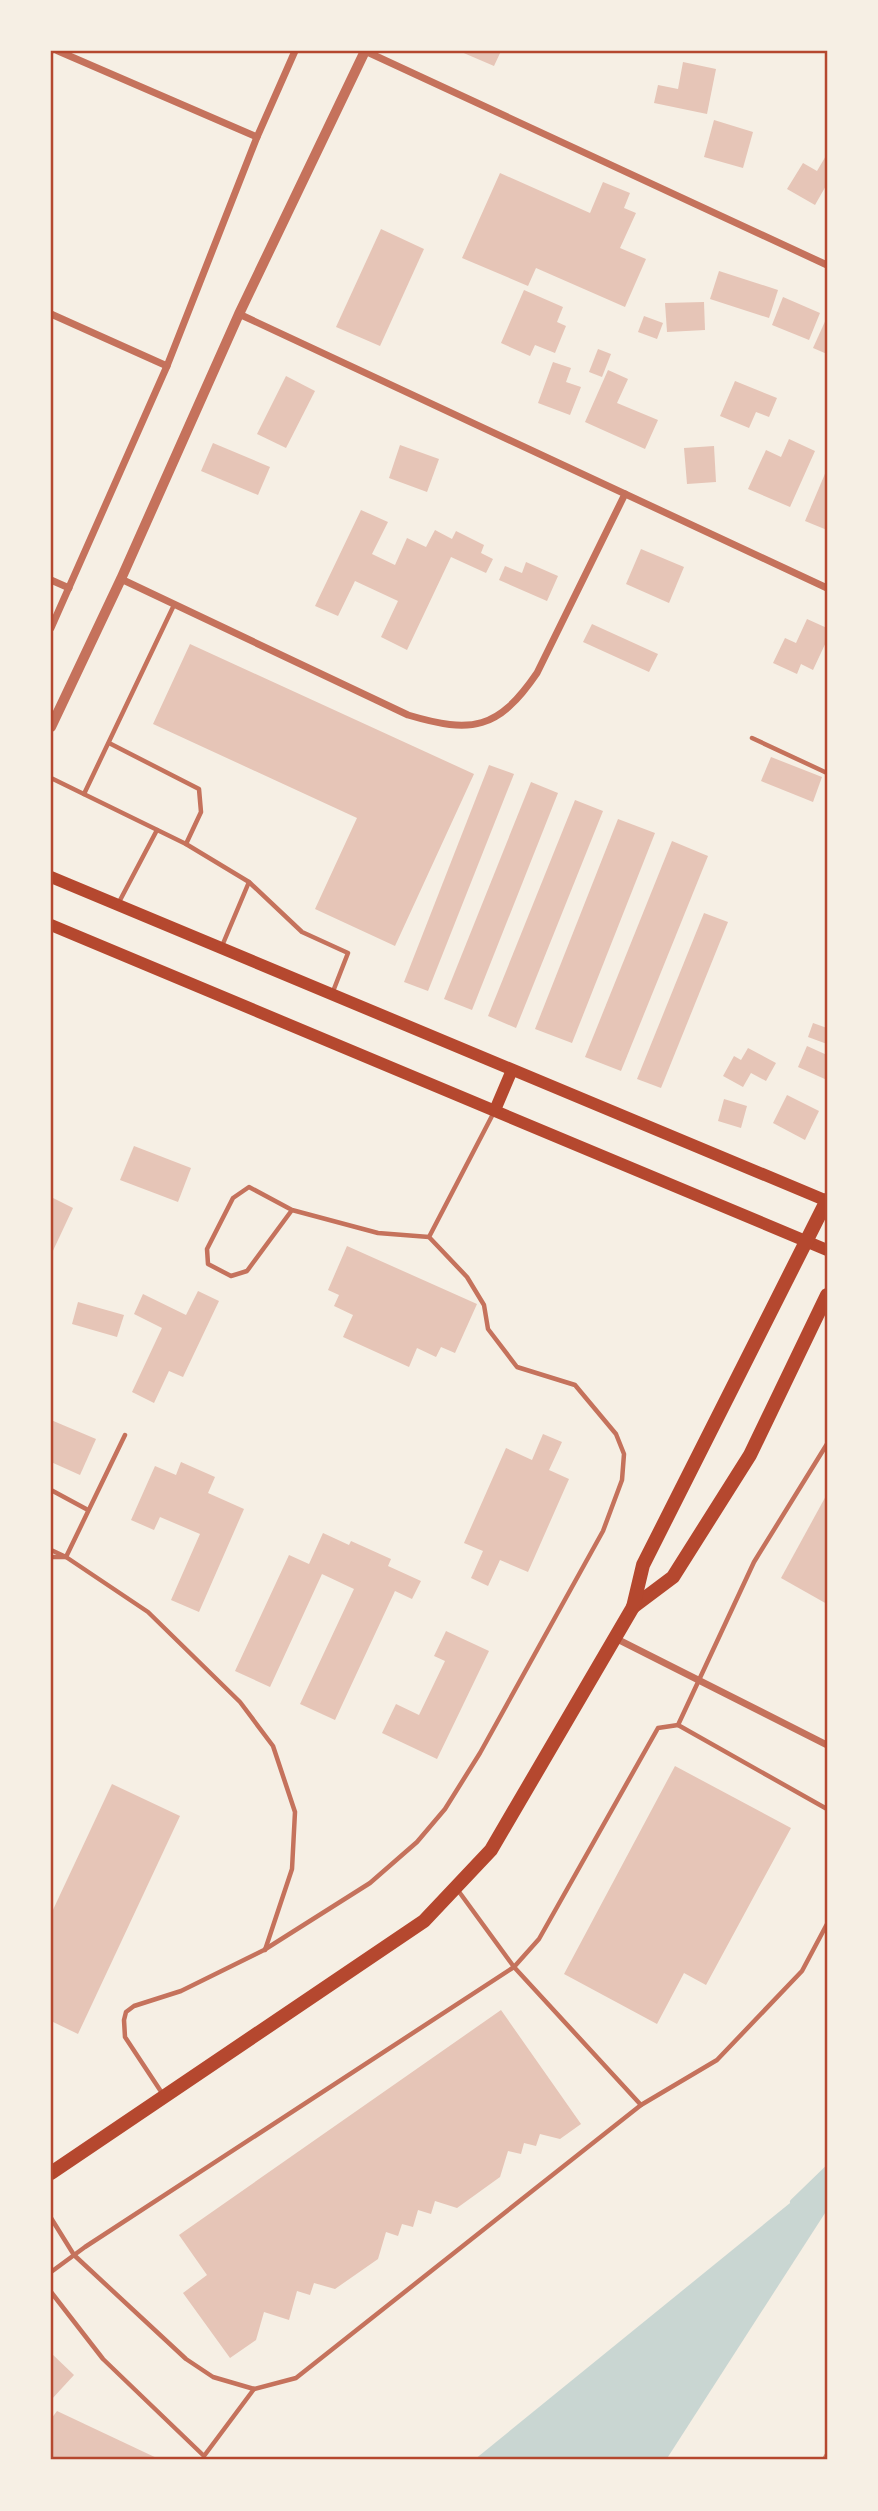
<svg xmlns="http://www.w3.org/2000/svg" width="878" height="2511" font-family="Raleway,sans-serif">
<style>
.water{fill:#c9d6d2}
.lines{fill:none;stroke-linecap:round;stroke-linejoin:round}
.stream{stroke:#c9d6d2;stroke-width:6}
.building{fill:#e6c5b7}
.service{stroke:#c5725c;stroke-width:4.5}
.minor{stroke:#c5725c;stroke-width:7}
.tertiary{stroke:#c5725c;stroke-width:10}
.secondary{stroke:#b5482f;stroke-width:12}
.primary{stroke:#b5482f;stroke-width:14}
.rail{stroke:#cf8b77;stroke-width:5}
.neatline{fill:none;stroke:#b5482f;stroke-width:2.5}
</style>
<rect width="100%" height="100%" fill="#f6efe4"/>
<polygon class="water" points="827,2173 827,2210 666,2460 474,2460"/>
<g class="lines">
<polyline class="stream" points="793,2202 827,2169"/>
</g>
<g class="building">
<polygon points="459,51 501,51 494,66"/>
<polygon points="683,62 716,69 707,114 654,103 658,85 678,89"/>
<polygon points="714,120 753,132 743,168 704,157"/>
<polygon points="827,154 827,184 815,205 787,189 803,163 817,171"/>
<polygon points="500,173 590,213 603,182 630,193 624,208 636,213 620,248 646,259 625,307 536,268 528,286 462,258"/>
<polygon points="381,229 424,249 380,346 336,327"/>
<polygon points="719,271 778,290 769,318 710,299"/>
<polygon points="524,290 563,307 557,322 566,326 555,353 535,345 530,356 501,343"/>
<polygon points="783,297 820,313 809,340 772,325"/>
<polygon points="704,302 705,330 667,332 665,303"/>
<polygon points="644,316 663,323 657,339 638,332"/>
<polygon points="827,317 827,354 813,348"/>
<polygon points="598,349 611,354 602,377 589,372"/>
<polygon points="553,362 571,368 566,382 581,387 570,415 538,403"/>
<polygon points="608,370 628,379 617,403 658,420 645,449 585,422"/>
<polygon points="286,376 315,391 286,448 257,434"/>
<polygon points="735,381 777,398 769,417 756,412 749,428 720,416"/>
<polygon points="789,439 815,451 790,507 748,489 766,450 781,457"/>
<polygon points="213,443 270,467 258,495 201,471"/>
<polygon points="400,445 439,459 427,492 389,478"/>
<polygon points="714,446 716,482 687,484 684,448"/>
<polygon points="827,469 827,530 805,521"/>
<polygon points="361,510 388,522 372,554 395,565 407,538 426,547 435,530 452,539 456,531 484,545 481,553 493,559 486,573 451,557 407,650 381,637 398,601 355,581 338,616 315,606"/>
<polygon points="641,549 684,567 669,603 626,584"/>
<polygon points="526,562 558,576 547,601 499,580 505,566 522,573"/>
<polygon points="807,619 827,628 827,640 813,670 801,664 797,674 773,663 785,638 796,643"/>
<polygon points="592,624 658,654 649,672 583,642"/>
<polygon points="190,644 474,774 395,946 315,909 357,818 153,724"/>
<polygon points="771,757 822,777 813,802 761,781"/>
<polygon points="489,765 514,774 428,991 404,982"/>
<polygon points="531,782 558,793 472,1010 444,999"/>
<polygon points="575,800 603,811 516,1028 488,1016"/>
<polygon points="618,819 655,833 572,1043 535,1029"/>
<polygon points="672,841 708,856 621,1071 585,1057"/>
<polygon points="704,913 728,922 661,1088 637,1079"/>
<polygon points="813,1023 827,1028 827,1044 808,1037"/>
<polygon points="807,1046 827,1055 827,1080 798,1067"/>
<polygon points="748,1048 776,1063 766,1081 751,1073 743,1087 723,1076 734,1056 741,1060"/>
<polygon points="787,1095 819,1111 805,1140 773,1123"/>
<polygon points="724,1099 747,1106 741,1128 718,1121"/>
<polygon points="134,1146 191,1168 178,1202 120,1180"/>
<polygon points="51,1197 73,1208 51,1255"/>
<polygon points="347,1246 477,1304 455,1353 441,1347 436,1357 417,1348 409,1367 343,1337 353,1315 334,1306 339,1295 328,1290"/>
<polygon points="198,1291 219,1301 183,1377 169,1371 154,1403 132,1392 162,1328 134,1314 143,1294 186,1315"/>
<polygon points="78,1302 124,1315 117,1337 72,1324"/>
<polygon points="51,1420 96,1439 80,1475 51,1462"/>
<polygon points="543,1434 562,1442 549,1470 569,1479 528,1572 500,1560 488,1586 471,1578 483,1551 464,1543 506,1448 532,1460"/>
<polygon points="181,1462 215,1477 208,1493 244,1509 199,1612 171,1600 200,1534 160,1517 154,1530 131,1520 155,1466 176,1475"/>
<polygon points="827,1494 827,1604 781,1578"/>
<polygon points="323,1533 349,1545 351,1541 391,1559 388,1566 421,1581 412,1599 395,1591 335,1720 300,1704 354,1589 322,1574 270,1687 235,1671 289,1555 309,1564"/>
<polygon points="446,1631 489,1651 437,1759 382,1733 396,1704 419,1715 445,1661 434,1656"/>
<polygon points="675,1766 791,1828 706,1985 684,1973 657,2024 564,1974"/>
<polygon points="112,1784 180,1816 78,2034 51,2021 51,1914"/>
<polygon points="501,2010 581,2124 560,2139 540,2134 536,2146 524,2143 521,2154 508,2151 500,2177 457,2208 435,2201 431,2214 418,2210 413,2227 402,2224 398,2236 386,2232 378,2259 335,2289 314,2283 310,2295 297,2291 289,2320 264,2312 256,2340 230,2358 183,2293 207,2275 179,2235"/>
<polygon points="51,2353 74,2375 51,2400"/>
<polygon points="57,2411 161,2460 51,2460 51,2419"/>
</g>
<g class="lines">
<g class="service">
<polyline points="752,738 827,773"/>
<polyline points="109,743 199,789 201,812 186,844"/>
<polyline points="51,778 186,844 249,882 302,932 348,953 332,994"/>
<polyline points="84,794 174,605"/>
<polyline points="118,904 157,830"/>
<polyline points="222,946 249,882"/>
<polyline points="292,1210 247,1271 231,1276 208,1264 207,1249 233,1198 249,1187 292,1210 378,1233 429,1237"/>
<polyline points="51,1490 88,1510"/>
<polyline points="51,1550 66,1557 125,1435"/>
<polyline points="51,1557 66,1557 148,1612 240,1702 273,1746 295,1812 292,1869 265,1950"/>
<polyline points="678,1725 827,1809"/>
<polyline points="457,1889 514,1967 641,2105 717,2060 802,1971 827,1924"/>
<polyline points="162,2093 125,2037 124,2020 126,2012 134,2006 181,1991 264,1950 370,1883 417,1842 445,1809 480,1753 603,1531 622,1480 624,1454 616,1434 575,1385 517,1367 488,1329 484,1305 467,1277 429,1237 493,1114"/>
<polyline points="51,2218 74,2255 186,2359 213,2377 254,2389 296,2378 641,2105"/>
<polyline points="51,2272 85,2247 514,1967 539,1939 658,1728 678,1725 754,1562 827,1444"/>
<polyline points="51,2292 103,2359 204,2456 254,2389"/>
</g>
<g class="minor">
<polyline points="58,51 257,137"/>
<polyline points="365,51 827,265"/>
<polyline points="51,314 167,366"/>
<polyline points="239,314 827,588"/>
<path d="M121,579L408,715C472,734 498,730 537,673L625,494"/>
<polyline points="51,580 69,588"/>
<polyline points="51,628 167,366 257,137 295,51"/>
<polyline points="615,1638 827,1745"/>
</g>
<polyline class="tertiary" points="51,727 121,579 239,314 365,51"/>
<g class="secondary">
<polyline points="51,877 827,1201"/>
<polyline points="51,925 827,1250"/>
<polyline points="495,1110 512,1070"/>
</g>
<g class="primary">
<polyline points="633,1607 673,1577 750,1455 827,1295"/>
<polyline points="51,2173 424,1921 491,1850 633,1607 643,1565 827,1200"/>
</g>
<polyline class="rail" points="824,2460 827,2455"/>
</g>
<rect width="878" height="2511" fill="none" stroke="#f6efe4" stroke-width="105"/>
<rect x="52" y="52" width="774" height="2406" class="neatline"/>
</svg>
